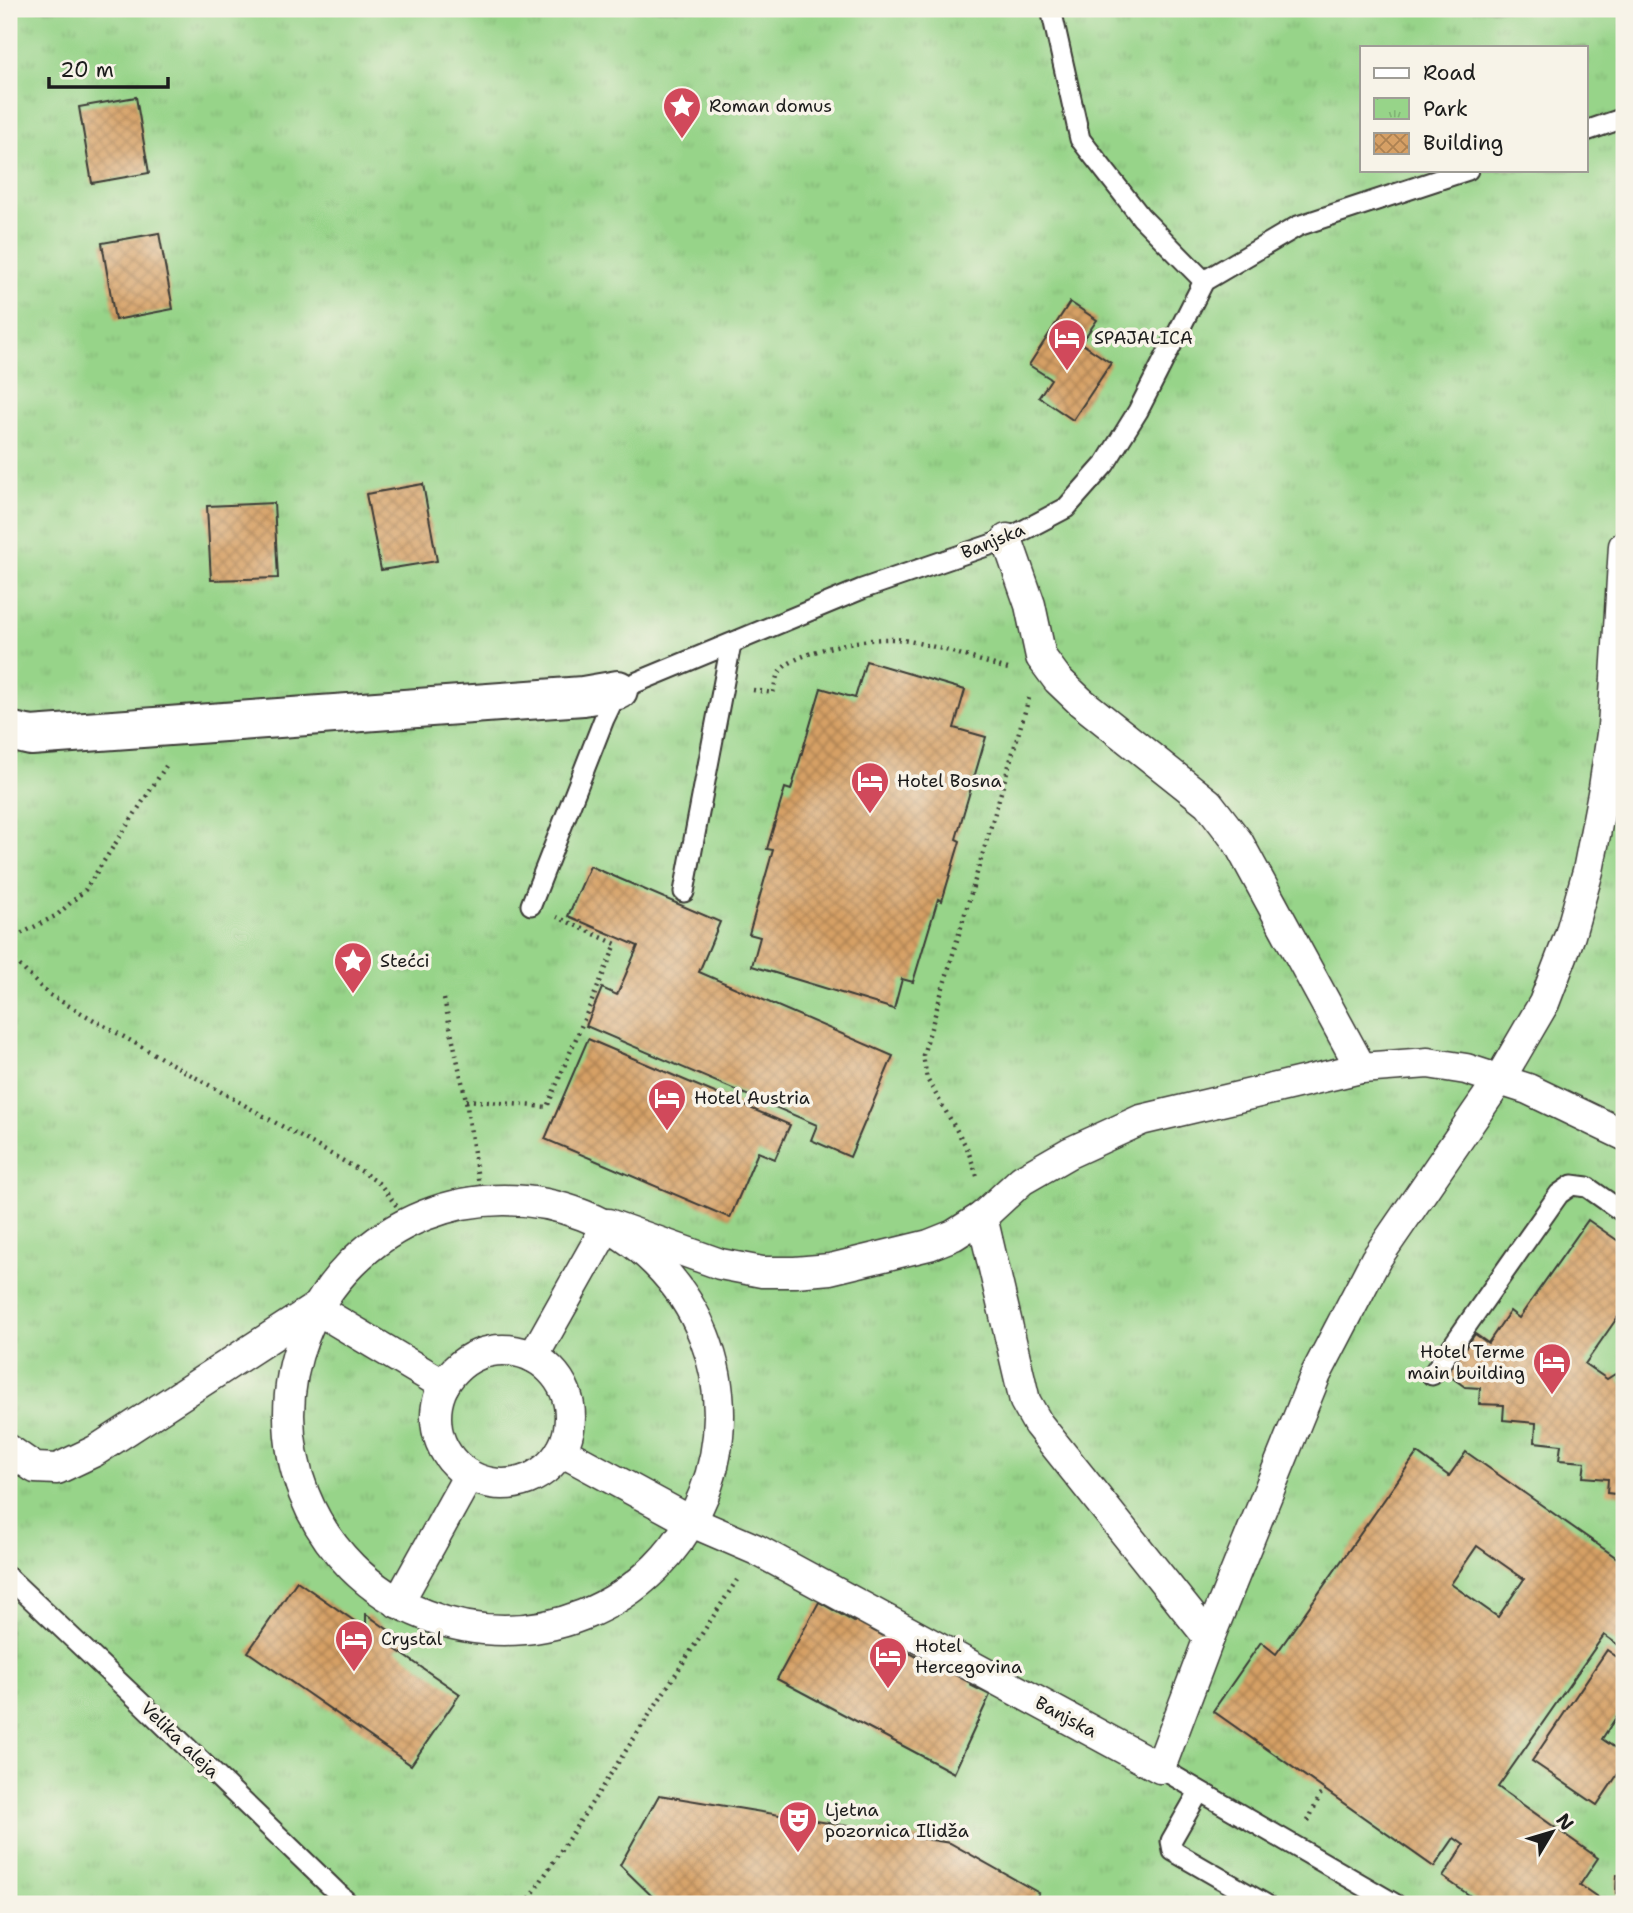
<svg xmlns="http://www.w3.org/2000/svg" width="1633" height="1913" font-family="'Shantell Sans',sans-serif">
<style>
.park{fill:url(#park-tufts);stroke:#5a7852;stroke-width:2;fill-rule:evenodd}
.building{fill:url(#building-cross-hatch);fill-rule:evenodd}
.lines{fill:none;stroke-linecap:round;stroke-linejoin:round}
.service-casing{stroke:#3b3a36;stroke-width:23}
.pedestrian-casing{stroke:#3b3a36;stroke-width:33}
.minor-casing{stroke:#3b3a36;stroke-width:42}
.path{stroke:#3b3a36;stroke-width:4.5;stroke-dasharray:2 5;stroke-linecap:butt}
.service{stroke:#fff;stroke-width:19}
.pedestrian{stroke:#fff;stroke-width:30}
.minor{stroke:#fff;stroke-width:38}
.labels{text-anchor:middle;stroke-width:7;stroke-linejoin:round;paint-order:stroke}
.poi-label{font-size:18px;fill:#1c1c1c;stroke:#f7f3e8;text-anchor:start}
.street-label{font-size:18px;fill:#1c1c1c;stroke:#f7f3e8}
</style>
<defs>
<pattern id="park-tufts" width="24" height="20" patternUnits="userSpaceOnUse" patternTransform="scale(1.75)"><rect width="24" height="20" fill="#97d489"/><path d="M3 7l-1-3M5 7V3M7 7l1-3M15 17l-1-3M17 17v-4M19 17l1-3" fill="none" stroke="#82b576"/></pattern>
<pattern id="building-cross-hatch" width="8" height="8" patternUnits="userSpaceOnUse" patternTransform="scale(1.75)"><rect width="8" height="8" fill="#d6a065"/><path d="M0 0l8 8M0 8l8-8" fill="none" stroke="#ad8252"/></pattern>
</defs>
<rect width="100%" height="100%" fill="#f7f3e8"/>
<filter id="ink" filterUnits="userSpaceOnUse"><feTurbulence type="fractalNoise" baseFrequency=".0143" numOctaves="2"/><feDisplacementMap in="SourceGraphic" scale="14" xChannelSelector="R" yChannelSelector="G"/><feConvolveMatrix kernelMatrix="1 2 1 2 8 2 1 2 1" color-interpolation-filters="sRGB"/></filter>
<filter id="wash" filterUnits="userSpaceOnUse"><feTurbulence type="fractalNoise" baseFrequency=".00686" numOctaves="4" result="noise"/><feDisplacementMap in="SourceGraphic" scale="28" xChannelSelector="R" yChannelSelector="G"/><feGaussianBlur stdDeviation="1.57" result="paint"/><feColorMatrix in="noise" values="0 0 0 0 0 0 0 0 0 0 0 0 0 0 0 0 0 1.4 0 .05"/><feComposite in="paint" operator="in"/></filter>
<g filter="url(#wash)">
<rect width="100%" height="100%" fill="#ebe5c6"/>
<path class="park" d="M9,9H1624V1904H9ZM1362,47H1586V170H1362Z"/>
<g id="blocks">
<g class="building">
<polygon points="136,97 149,173 92,183 79,107"/>
<polygon points="159,233 173,309 115,320 102,243"/>
<polygon points="1070,302 1097,320 1081,343 1111,363 1073,420 1039,397 1051,379 1029,365"/>
<polygon points="423,484 437,561 381,570 366,494"/>
<polygon points="274,503 278,578 211,580 207,506"/>
<polygon points="866,661 965,690 954,728 986,737 956,839 960,841 942,901 938,899 913,982 902,979 894,1009 752,966 760,937 749,934 773,850 767,849 785,788 791,790 821,688 855,698"/>
<polygon points="590,866 720,922 699,972 893,1056 850,1157 811,1140 817,1125 586,1026 602,988 617,995 638,946 568,916"/>
<polygon points="588,1039 790,1125 775,1159 758,1152 730,1218 545,1139"/>
<polygon points="1588,1220 1624,1245 1624,1308 1585,1364 1607,1379 1615,1374 1624,1386 1624,1495 1607,1493 1608,1479 1583,1477 1585,1462 1559,1460 1561,1445 1535,1442 1536,1423 1503,1420 1504,1405 1479,1404 1480,1388 1465,1387 1447,1374 1475,1334 1488,1343 1510,1311 1519,1318"/>
<path d="M1466,1452L1624,1563V1649L1604,1635L1498,1787L1598,1858L1580,1885L1603,1901L1601,1904H1482L1443,1877L1464,1845L1454,1838L1434,1867L1213,1711L1261,1642L1276,1654L1417,1453L1449,1476ZM1477,1546L1524,1579L1498,1617L1451,1584Z"/>
<polygon points="297,1581 366,1629 366,1614 408,1644 395,1649 460,1694 411,1765 248,1652"/>
<polygon points="819,1602 854,1622 860,1613 889,1629 884,1639 937,1668 941,1659 974,1676 970,1685 990,1695 954,1773 777,1679"/>
<polygon points="1607,1650 1624,1662 1624,1705 1602,1739 1624,1754 1624,1765 1597,1805 1532,1761"/>
<polygon points="659,1795 950,1843 1039,1893 1032,1904 660,1904 620,1865"/>
<polygon points="1617,1875 1624,1875 1624,1894 1616,1893"/>
</g>
</g>
</g>
<g filter="url(#ink)">
<use href="#blocks" fill-opacity="0" stroke="#3b3a36" stroke-width="2"/>
<g class="lines">
<defs>
<g id="service">
<polyline points="1051,9 1080,139 1141,217 1204,281"/>
<polyline points="1586,131 1624,118"/>
<polyline points="684,892 731,644"/>
<polyline points="531,905 604,719 618,690 862,589 1007,539 1066,508 1105,464 1138,411 1204,281 1298,226 1468,170"/>
<polyline points="1432,1375 1559,1194 1572,1185 1587,1187 1624,1213"/>
<polyline points="9,1578 138,1700 349,1904"/>
<polyline points="1160,1768 1395,1904"/>
<polyline points="1199,1792 1171,1841 1173,1851 1265,1904"/>
</g>
<g id="pedestrian">
<polyline points="1007,539 1030,605 1041,657 1058,680 1081,702 1208,803 1238,842 1361,1068"/>
<circle cx="504" cy="1415" r="215"/>
<circle cx="503" cy="1417" r="67"/>
<polyline points="533,1357 608,1224 720,1264 762,1272 795,1272 830,1269 929,1245 954,1235 982,1217"/>
<polyline points="9,1450 35,1468 57,1469 95,1451 315,1308 444,1385"/>
<polyline points="561,1451 692,1522 757,1550 1160,1768 1209,1638 1038,1424 1025,1401 982,1217 1022,1180 1069,1153 1141,1120 1361,1068 1428,1063 1466,1069 1528,1089 1624,1135"/>
<polyline points="398,1603 469,1475"/>
<polyline points="1209,1638 1316,1374 1376,1259 1499,1080 1544,1003 1570,935 1588,871 1604,788 1613,727 1624,546"/>
</g>
<polyline id="minor" points="9,731 31,736 583,696 618,690"/>
</defs>
<use href="#service" class="service-casing"/>
<use href="#pedestrian" class="pedestrian-casing"/>
<use href="#minor" class="minor-casing"/>
<g class="path">
<path d="M753,690L773,693C775,684 776,674 783,668C803,649 875,635 903,640C938,646 973,659 1008,669"/>
<polyline points="9,940 57,915 85,890 166,766"/>
<polyline points="9,948 13,959 48,994 361,1171 380,1184 407,1220"/>
<polyline points="444,999 466,1100 481,1199"/>
<polyline points="466,1100 547,1107 616,944 557,917"/>
<polyline points="977,1176 967,1148 927,1079 923,1055 1029,698"/>
<polyline points="1308,1821 1323,1789"/>
<polyline points="526,1904 737,1580"/>
</g>
<use href="#service" class="service"/>
<use href="#pedestrian" class="pedestrian"/>
<use href="#minor" class="minor"/>
</g>
</g>
<defs>
<symbol id="sight-pin" viewBox="-11 -11 22 30"><path d="M0 17L-7.5 6A9.5 9.5 0 1 1 7.5 6Z" fill="#d1495b" stroke="#f7f3e8"/><path d="M0-6L1.8-2.2L6-1.7L2.9 1.2L3.7 5.4L0 3.3L-3.7 5.4L-2.9 1.2L-6-1.7L-1.8-2.2Z" fill="#fff"/></symbol>
<symbol id="hotel-pin" viewBox="-11 -11 22 30"><path d="M0 17L-7.5 6A9.5 9.5 0 1 1 7.5 6Z" fill="#d1495b" stroke="#f7f3e8"/><path d="M-6-4.5h1.5V1H6V5H4.5V3h-9V5H-6ZM-4 0a1.8 1.8 0 1 1 3.6 0ZM.5 0V-2.5h3Q6-2.5 6 0Z" fill="#fff"/></symbol>
<symbol id="theatre-pin" viewBox="-11 -11 22 30"><path d="M0 17L-7.5 6A9.5 9.5 0 1 1 7.5 6Z" fill="#d1495b" stroke="#f7f3e8"/><path d="M-5-5.5Q0-4 5-5.5V0Q5 5 0 6Q-5 5-5 0ZM-3.3-2.5H-1v1.5H-3.3ZM1-2.5H3.3v1.5H1ZM-2.8 1Q0 5.5 2.8 1Z" fill="#fff"/></symbol>
</defs>
<g fill-rule="evenodd">
<use href="#sight-pin" x="660" y="84" width="44" height="60"/>
<use href="#hotel-pin" x="1045" y="316" width="44" height="60"/>
<use href="#hotel-pin" x="848" y="759" width="44" height="60"/>
<use href="#sight-pin" x="331" y="939" width="44" height="60"/>
<use href="#hotel-pin" x="645" y="1076" width="44" height="60"/>
<use href="#hotel-pin" x="1530" y="1340" width="44" height="60"/>
<use href="#hotel-pin" x="332" y="1617" width="44" height="60"/>
<use href="#hotel-pin" x="866" y="1634" width="44" height="60"/>
<use href="#theatre-pin" x="776" y="1798" width="44" height="60"/>
</g>
<g class="labels">
<g class="poi-label">
<text x="709" y="112">Roman domus</text>
<text x="1094" y="344">SPAJALICA</text>
<text x="897" y="787">Hotel Bosna</text>
<text x="380" y="967">Stećci</text>
<text x="694" y="1104">Hotel Austria</text>
<text x="1525" y="1358" text-anchor="end">Hotel Terme<tspan x="1525" dy="21">main building</tspan></text>
<text x="381" y="1645">Crystal</text>
<text x="915" y="1652">Hotel<tspan x="915" dy="21">Hercegovina</tspan></text>
<text x="825" y="1816">Ljetna<tspan x="825" dy="21">pozornica Ilidža</tspan></text>
</g>
<g class="street-label">
<text transform="translate(993 541) rotate(-22)" y="6">Banjska</text>
<text transform="translate(1066 1717) rotate(28)" y="6">Banjska</text>
<text transform="translate(180 1740) rotate(44)" y="6">Velika aleja</text>
</g>
</g>
<rect width="1633" height="1913" fill="none" stroke="#f7f3e8" stroke-width="35"/>
<rect x="1360" y="46" width="228" height="126" fill="#f7f3e8" stroke="#9f9d96" stroke-width="2"/>
<rect x="1374" y="68" width="35" height="10" fill="#ffffff" stroke="#9f9d96" stroke-width="2"/>
<text x="1423" y="80" font-size="21" fill="#1c1c1c">Road</text>
<rect x="1374" y="98" width="35" height="21" fill="url(#park-tufts)" stroke="#9f9d96" stroke-width="2"/>
<text x="1423" y="116" font-size="21" fill="#1c1c1c">Park</text>
<rect x="1374" y="133" width="35" height="21" fill="url(#building-cross-hatch)" stroke="#9f9d96" stroke-width="2"/>
<text x="1423" y="150" font-size="21" fill="#1c1c1c">Building</text>
<g transform="translate(1552 1832) rotate(52)" stroke="#f7f3e8" stroke-width="5" paint-order="stroke">
<path d="M0-5L12 26L0 18L-12 26Z" fill="#1c1c1c"/>
<text y="-10" font-size="19" font-weight="bold" text-anchor="middle" fill="#1c1c1c">N</text>
</g>
<path d="M49 77v10h119v-10" fill="none" stroke="#1c1c1c" stroke-width="3.5"/>
<text x="60" y="77" font-size="21" fill="#1c1c1c" stroke="#f7f3e8" stroke-width="5" paint-order="stroke">20 m</text>
</svg>
